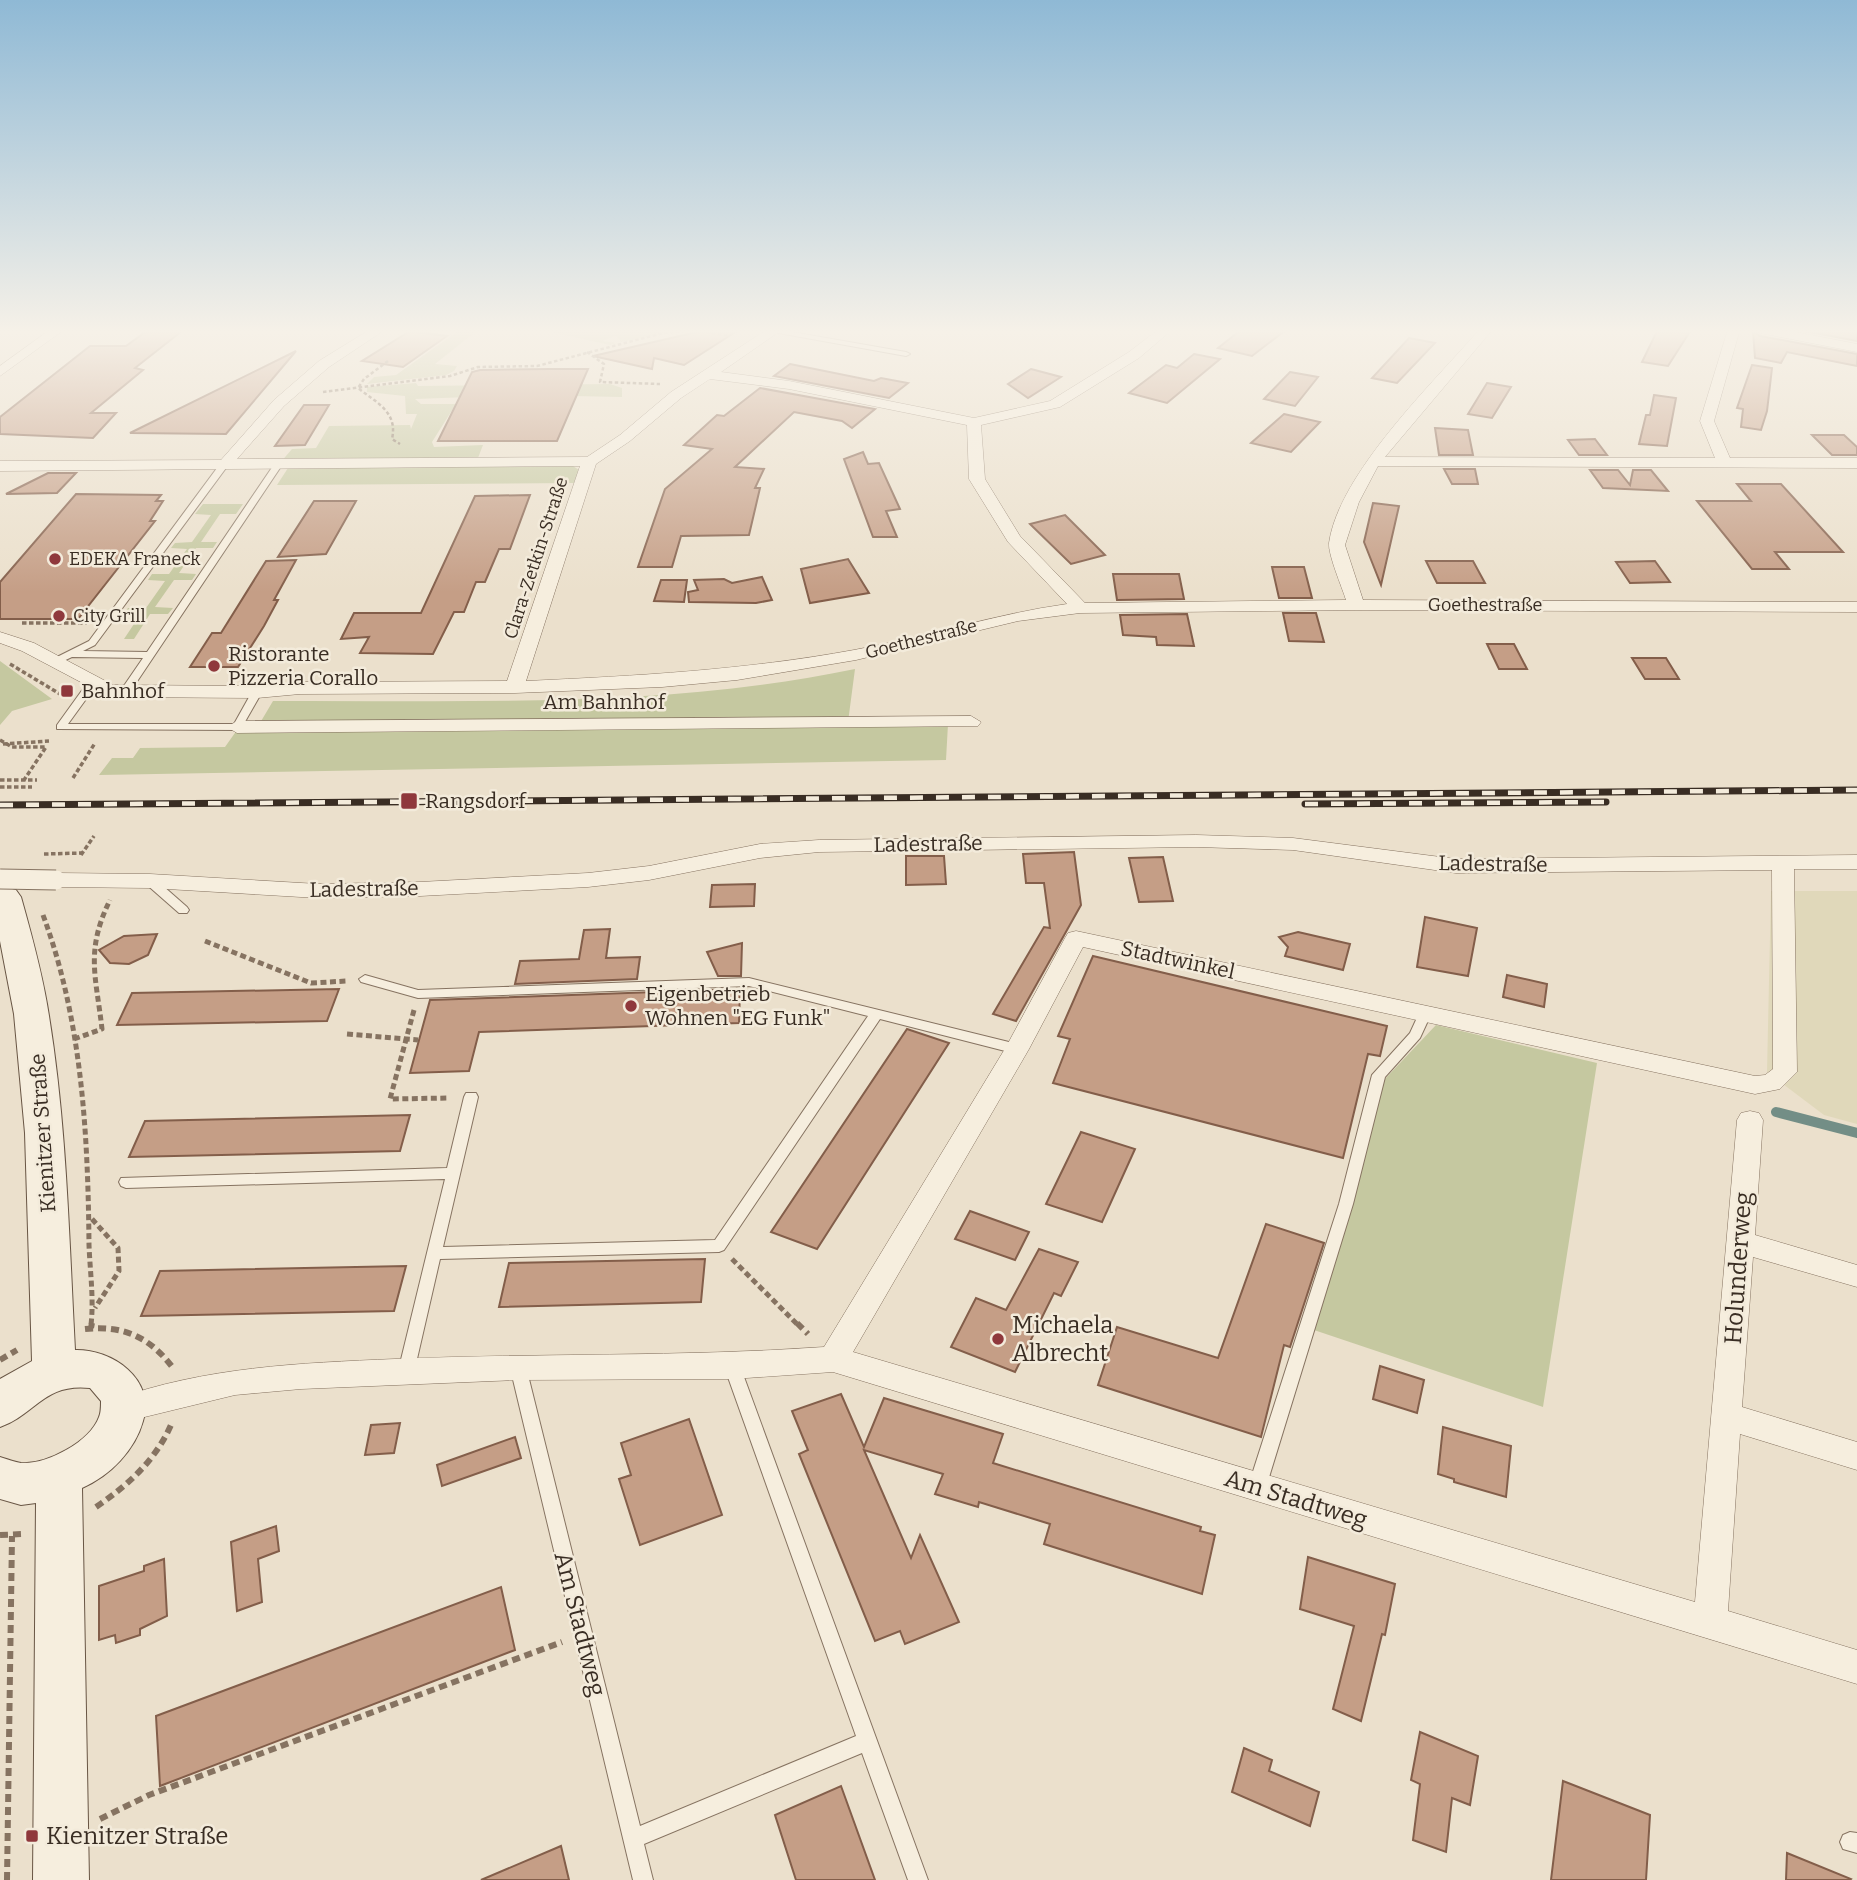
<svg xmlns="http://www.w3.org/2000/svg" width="1857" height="1880" font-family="Bitter,serif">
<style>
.farmland{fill:#e0d8ba}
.green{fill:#c5c8a0}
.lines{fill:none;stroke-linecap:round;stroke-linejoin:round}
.stream{stroke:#738e86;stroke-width:10}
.building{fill:#c59e86;stroke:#835e4a;stroke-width:2}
.lane-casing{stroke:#867361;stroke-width:2}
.street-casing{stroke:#867361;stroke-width:1}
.secondary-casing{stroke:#685544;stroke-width:2}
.path-far3{stroke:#867361;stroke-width:2.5;stroke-dasharray:3.5 2.5;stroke-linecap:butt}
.path-far2{stroke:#867361;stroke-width:3.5;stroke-dasharray:4.5 2.5;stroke-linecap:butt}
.path-far1{stroke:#867361;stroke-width:5;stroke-dasharray:6 3.5;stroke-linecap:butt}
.path{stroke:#867361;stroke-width:6;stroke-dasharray:8 5;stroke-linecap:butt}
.lane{fill:#f6eede;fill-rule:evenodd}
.street{fill:#f6eede;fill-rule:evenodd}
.secondary{fill:#f6eede;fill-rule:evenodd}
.rail-casing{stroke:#392d23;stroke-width:7}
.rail{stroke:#f3ebdb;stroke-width:4.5;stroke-dasharray:13;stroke-linecap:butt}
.street-bridge-casing{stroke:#867361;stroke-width:21;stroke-linecap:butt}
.street-bridge{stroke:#f6eede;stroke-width:19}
.poi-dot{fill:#8f383c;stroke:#f3ebdb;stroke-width:2.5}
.labels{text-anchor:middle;stroke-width:5;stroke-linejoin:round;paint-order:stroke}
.far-street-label{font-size:18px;fill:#392d23;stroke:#f3ebdb}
.far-poi-label{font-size:18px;fill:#392d23;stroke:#f3ebdb;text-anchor:start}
.poi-label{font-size:21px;fill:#392d23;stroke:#f3ebdb;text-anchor:start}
.street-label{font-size:21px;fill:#392d23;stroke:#f3ebdb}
.near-street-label{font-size:24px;fill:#392d23;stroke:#f3ebdb}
.near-poi-label{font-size:24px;fill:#392d23;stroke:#f3ebdb;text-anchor:start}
</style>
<rect width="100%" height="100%" fill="#ebe0cc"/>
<polygon class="farmland" points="1771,891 1857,891 1857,1124 1824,1115 1767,1072"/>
<g class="green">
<polygon points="461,329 479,329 435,364 457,366 454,371 446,375 367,384 374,377 396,375"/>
<polygon points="538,329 689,329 621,342 616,336 602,341 616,343 610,345"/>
<polygon points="416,383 418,386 610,384 622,388 622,397 524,395 415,399 421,404 456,404 432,442 434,447 483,445 476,463 280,463 292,449 316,448 329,426 410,425 411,429 417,414 406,414 405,396 367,392 367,387"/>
<polygon points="573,466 579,470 574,483 277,485 288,468"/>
<polygon points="203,504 243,504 236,514 220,514 201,542 217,542 213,548 196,548 179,573 196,574 192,580 174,580 155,607 173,608 168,614 150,614 134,639 124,639 140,615 124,614 128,608 146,608 165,581 148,580 152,574 169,574 187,549 171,548 175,543 192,542 211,515 195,514"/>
<polygon points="0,661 52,699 12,711 0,725"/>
<path d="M855,669L848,722L948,724L946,760L99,775L112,758H133L140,748L225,747L237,730L257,728L273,701C467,700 664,709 855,669Z"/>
<polygon points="1436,1025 1597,1063 1543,1407 1308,1328 1383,1081"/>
</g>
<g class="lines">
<polyline class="stream" points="1776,1112 1857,1133"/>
</g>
<g class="building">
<polygon points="710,329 740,329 684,365 654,358 652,369 593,356"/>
<polygon points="1242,329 1287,329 1252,356 1218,348"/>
<polygon points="1658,329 1689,333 1668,366 1642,362"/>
<polygon points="1794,329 1847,329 1857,331 1857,341"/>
<polygon points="148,330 182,331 135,368 143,370 91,413 116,413 93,438 0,434 0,417 90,346 126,346"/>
<polygon points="410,331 447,336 403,367 362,361"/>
<polygon points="1753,331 1760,336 1857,354 1857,366 1787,352 1781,363 1755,358"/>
<polygon points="1409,338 1435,343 1397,383 1372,378"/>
<polygon points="296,351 226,434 130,433"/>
<polygon points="1194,354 1220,359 1167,403 1129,393 1166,365 1177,368"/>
<polygon points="790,364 874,381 881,378 908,383 889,398 774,376"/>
<polygon points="1752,365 1772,368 1767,411 1761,430 1741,427 1743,409 1737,408"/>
<polygon points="550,369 588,369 557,441 438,441 472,372 480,370"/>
<polygon points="1031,369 1061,377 1028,398 1008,384"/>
<polygon points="1290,372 1318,377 1295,406 1264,399"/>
<polygon points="1487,383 1511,387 1492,418 1468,414"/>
<polygon points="760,388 875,409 852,428 842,421 794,412 735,467 764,469 755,488 760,488 749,535 681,536 672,567 638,567 665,489 712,449 684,445 717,415 724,416"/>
<polygon points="1654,395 1676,398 1667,446 1639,444 1646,415 1650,415"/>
<polygon points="304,405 329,405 305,445 275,446"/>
<polygon points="1284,414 1320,422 1291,452 1251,443"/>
<polygon points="1435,428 1468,430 1473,455 1439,455"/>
<polygon points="1812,435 1844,435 1857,447 1857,455 1832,455"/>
<polygon points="1595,439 1607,455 1579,455 1568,440"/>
<polygon points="863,452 868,464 879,463 900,509 886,511 897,537 873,537 844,459"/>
<polygon points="1444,469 1475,469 1478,484 1452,484"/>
<polygon points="1590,470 1618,470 1630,485 1633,470 1651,470 1668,491 1603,488"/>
<polygon points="48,473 76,473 57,493 6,494"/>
<polygon points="1737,484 1781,484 1843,552 1775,552 1789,569 1752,569 1697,501 1751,501"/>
<polygon points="76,494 161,495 156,501 163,501 150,521 155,521 78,619 0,619 0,582"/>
<polygon points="530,495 510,549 499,549 485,582 476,582 464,612 454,612 433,654 360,653 369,637 341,639 354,613 421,613 475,496"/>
<polygon points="314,501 356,501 326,554 278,557"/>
<polygon points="1373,503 1399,506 1381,585 1364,542"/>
<polygon points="1065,515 1105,555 1071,564 1030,524"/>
<polygon points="848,559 869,593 810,603 801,569"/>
<polygon points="296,560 274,600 278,600 264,626 238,667 190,667 212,633 221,633 266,561"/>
<polygon points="1426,561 1473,561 1485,583 1437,583"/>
<polygon points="1655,561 1670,582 1630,583 1616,562"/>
<polygon points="1272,567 1304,567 1312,598 1279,598"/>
<polygon points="1113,574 1179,574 1184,599 1117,600"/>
<polygon points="762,577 772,600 756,603 689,602 688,592 698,590 694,580 724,579 732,583"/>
<polygon points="661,580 687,580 684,602 654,601"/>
<polygon points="1283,613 1316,613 1324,642 1289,641"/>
<polygon points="1187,614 1194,646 1157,645 1156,637 1123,635 1120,615"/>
<polygon points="1487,644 1514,644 1527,669 1499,669"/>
<polygon points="1632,658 1666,658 1679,679 1645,679"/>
<polygon points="1074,852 1081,905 1016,1021 993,1014 1044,927 1050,928 1044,883 1026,883 1023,854"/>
<polygon points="906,856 944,856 946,884 906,885"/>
<polygon points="1163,857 1173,901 1139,902 1129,858"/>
<polygon points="755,884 754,906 710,907 712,885"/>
<polygon points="1425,917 1477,928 1468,976 1417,967"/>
<polygon points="610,929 606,958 640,957 637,979 515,984 520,961 579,959 584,930"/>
<polygon points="1298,932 1350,944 1343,970 1285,956 1288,947 1279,937"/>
<polygon points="157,934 148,955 129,964 110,963 99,950 124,936"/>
<polygon points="742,943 741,976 718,976 707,952"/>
<polygon points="1093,956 1387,1026 1380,1056 1368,1054 1343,1158 1053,1083 1070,1039 1058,1036"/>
<polygon points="1507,975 1547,984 1544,1007 1503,997"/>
<polygon points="339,989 327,1021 117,1025 132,993"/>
<polygon points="740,989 739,1023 479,1032 469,1071 410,1073 430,1000"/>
<polygon points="907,1029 949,1043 817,1249 771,1232"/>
<polygon points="410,1115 400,1151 129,1157 145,1121"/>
<polygon points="1081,1132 1135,1149 1102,1222 1046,1204"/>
<polygon points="970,1211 1029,1232 1015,1260 955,1239"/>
<polygon points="1266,1224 1324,1243 1290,1347 1284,1345 1261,1437 1098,1385 1117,1327 1218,1358"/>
<polygon points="1039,1249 1078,1262 1061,1296 1054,1293 1015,1372 951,1347 976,1298 1006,1310"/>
<polygon points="705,1259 701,1302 499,1307 509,1263"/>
<polygon points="406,1266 394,1311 141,1316 160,1271"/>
<polygon points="1380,1366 1424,1380 1417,1413 1373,1399"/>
<polygon points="841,1394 864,1447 884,1398 1003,1434 993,1463 1201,1527 1200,1531 1215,1535 1202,1594 1044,1544 1050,1524 979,1502 978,1507 935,1494 943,1474 864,1450 911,1558 920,1535 959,1622 905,1644 900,1631 875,1641 799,1454 808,1450 792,1411"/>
<polygon points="689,1419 722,1515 640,1545 619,1479 631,1475 621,1443"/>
<polygon points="400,1423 394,1453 365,1455 371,1425"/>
<polygon points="1443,1427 1511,1446 1506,1497 1454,1482 1454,1479 1438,1474"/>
<polygon points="515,1437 521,1458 442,1486 437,1465"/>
<polygon points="276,1526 279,1551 258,1559 262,1602 237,1611 231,1542"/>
<polygon points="1308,1557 1395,1584 1385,1635 1382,1634 1361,1721 1333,1709 1354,1626 1300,1609"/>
<polygon points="164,1559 167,1616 140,1629 140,1635 116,1643 115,1635 99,1640 99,1586 144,1571 144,1566"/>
<polygon points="501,1587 515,1650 160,1786 156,1716"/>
<polygon points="1420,1732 1478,1756 1470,1805 1452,1798 1446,1852 1413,1840 1420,1784 1411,1780"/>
<polygon points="1244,1748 1272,1760 1269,1771 1319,1792 1310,1826 1232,1792"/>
<polygon points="1563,1781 1650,1815 1646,1880 1551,1880"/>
<polygon points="841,1786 875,1880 796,1880 775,1815"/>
<polygon points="561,1846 569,1880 481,1880"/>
<polygon points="1787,1853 1851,1879 1850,1880 1786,1880"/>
</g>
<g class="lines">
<defs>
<g id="lane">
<polygon points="775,329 906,352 910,354 906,356 773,332 772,331"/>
<polygon points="275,463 282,465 128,695 120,695 119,693 143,658 72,657 57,664 51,664 51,660 89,641 220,464 226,464 226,468 95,645 83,651 147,652"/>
<polygon points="92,681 97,684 68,724 234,724 253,690 257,689 262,692 242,727 237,730 57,729 57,725 88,682"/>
<polygon points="150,877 154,878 187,907 189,910 187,913 179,913 146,884 144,881 146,878"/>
<polygon points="365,975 418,990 749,978 1017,1044 1022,1046 1024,1049 1022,1052 1017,1054 880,1019 724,1250 719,1252 440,1259 414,1372 412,1377 406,1379 400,1377 398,1372 445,1179 126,1188 121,1186 119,1182 121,1178 447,1168 464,1097 466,1093 476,1093 478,1097 443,1247 715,1240 868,1016 749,986 418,998 361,982 359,979"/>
<polygon points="1426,1008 1432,1012 1420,1038 1385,1077 1353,1204 1266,1487 1263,1492 1257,1495 1251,1492 1248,1487 1339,1204 1372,1075 1410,1033 1421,1009"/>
<polygon points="732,1359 738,1361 740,1366 928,1880 908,1880 862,1753 644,1844 653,1880 633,1880 510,1367 512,1362 518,1360 524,1362 526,1367 640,1826 856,1736 724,1366 726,1361"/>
<polygon points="1850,1832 1857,1833 1857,1853 1843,1849 1840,1842 1843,1835"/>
</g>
<g id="street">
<polygon points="51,329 65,329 0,376 0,366"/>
<path d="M371,329H386L329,367L284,406L237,459L587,457L620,435L671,392L768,329H783L721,372L789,381L974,418L1050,401L1129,352L1159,329H1173L1139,358L1060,407L981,425L985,479L1020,536L1085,603L1346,600C1342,587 1328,555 1329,543C1339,473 1434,382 1480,329H1493L1385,457L1715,458L1700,421L1728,329H1740L1714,421L1730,458H1857V468L1378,466L1359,502L1345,545L1363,600L1857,602V612L1356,610L1080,613L1018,621L856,660L737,680L662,687L515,693L300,694L257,698L109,697L22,651L0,643V632L34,643L113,685L257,686L300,682L507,681L580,466L0,471V461L221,460L274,400L319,361ZM710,379L789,389L967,425L969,479L1008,542L1067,604C995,614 926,637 854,650C745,670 637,676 526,681L596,464L630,441L681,398Z"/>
<polygon points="1754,329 1780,329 1857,344 1857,352 1760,333"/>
<polygon points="971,716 981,722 978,726 237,733 227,727 237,721"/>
<path d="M1196,835L1293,838L1456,859L1857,855V869H1794L1797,1072L1780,1089L1755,1094L1083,947L1029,1049L853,1352L1695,1602L1737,1120L1741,1113L1750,1111L1759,1113L1763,1120L1755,1235L1857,1265V1287L1753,1257L1742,1407L1857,1442V1470L1740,1434L1728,1611L1857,1650V1684L833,1372L732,1379L518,1380L301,1389L235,1395L124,1422L113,1418L109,1409L113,1400C204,1367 300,1363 395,1359C538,1353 682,1357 824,1347L1006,1047L1065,938L1068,933L1076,931L1755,1076L1765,1075L1773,1069L1772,870L1456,873L1293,850L1196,847L819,852L760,858L649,880L588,887L420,896L318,898L150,888L56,887L48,885L45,880L48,875L56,873L150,874L318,884L420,882L588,873L649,866L760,844L819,840Z"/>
</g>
<path id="secondary" d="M5,887L16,890L21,897C32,936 43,976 49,1016C67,1127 69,1239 75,1350C112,1349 156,1379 143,1421C135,1450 110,1476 82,1488L89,1880H33L36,1503L21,1505L0,1499V1457C7,1459 15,1462 21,1463C46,1465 90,1442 99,1417C101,1413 101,1406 101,1401L90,1388C44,1383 36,1414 0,1427V1379L32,1361L25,1133L14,1014L0,941V888Z"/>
</defs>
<use href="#lane" class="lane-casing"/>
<use href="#street" class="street-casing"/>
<use href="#secondary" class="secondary-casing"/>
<g class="path-far3">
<polyline points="587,352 604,364 600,382 660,384"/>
<path d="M388,361L364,379L358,388C377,403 398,412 392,439L400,444"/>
<polyline points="323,392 450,376 478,367 537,366 663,333 695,330 730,336"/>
</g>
<g class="path-far2">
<polyline points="22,623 87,623"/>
<polyline points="10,664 60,694"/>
<polyline points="0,740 12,747 46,747 24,780"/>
<polyline points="3,744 49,741"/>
<polyline points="73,778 95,743"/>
<polyline points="0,780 37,780"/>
<polyline points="0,787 32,787"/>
<polyline points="44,854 82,853"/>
<polyline points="81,855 94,836"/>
</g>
<g class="path-far1">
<path d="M43,915C82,1020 88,1134 89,1245C90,1272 94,1298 91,1325"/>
<polyline points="205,941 311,983 347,981"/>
<polyline points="414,1010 390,1099 449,1098"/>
<polyline points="347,1034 418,1040"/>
<path d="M74,1039L102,1029C96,976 85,951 110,900"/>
<polyline points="92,1219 118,1248 119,1271 95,1308"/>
<polyline points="732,1259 798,1325"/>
</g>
<g class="path">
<polyline points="797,1323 808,1334"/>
<polyline points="91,1328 92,1323"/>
<path d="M85,1329C123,1325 150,1337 173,1368"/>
<polyline points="0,1360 17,1350"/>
<path d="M96,1507C128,1485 155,1461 171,1425"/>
<polyline points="0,1535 22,1534"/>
<polyline points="100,1819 149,1795 562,1642"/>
<polyline points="7,1880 12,1536"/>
</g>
<use href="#lane" class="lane"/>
<use href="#street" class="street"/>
<use href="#secondary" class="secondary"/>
<defs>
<g id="rail">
<polyline points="1305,804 1606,802"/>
<polyline points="0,805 1857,790"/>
</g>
</defs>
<use href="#rail" class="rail-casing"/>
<use href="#rail" class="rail"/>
<defs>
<polyline id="street-bridge" points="0,879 56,880"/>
</defs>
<use href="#street-bridge" class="street-bridge-casing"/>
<use href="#street-bridge" class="street-bridge"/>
</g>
<linearGradient id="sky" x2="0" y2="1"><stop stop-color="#8fb9d5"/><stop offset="0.56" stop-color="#f6f1e8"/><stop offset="1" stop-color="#f6f1e8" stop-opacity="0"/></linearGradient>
<rect width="1857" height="592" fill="url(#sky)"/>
<g class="poi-dot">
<circle cx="55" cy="559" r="7"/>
<circle cx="59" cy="616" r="7"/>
<circle cx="214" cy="666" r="7"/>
<rect x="60" y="684" width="14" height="14" rx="3.5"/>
<rect x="400" y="792" width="18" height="18" rx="3.5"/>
<circle cx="631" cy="1006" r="7"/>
<circle cx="998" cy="1339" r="7"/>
<rect x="25" y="1829" width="14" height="14" rx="3.5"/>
</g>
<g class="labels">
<g class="far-street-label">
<text transform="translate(536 558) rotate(-72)" y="6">Clara-Zetkin-Straße</text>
<text x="1485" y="611">Goethestraße</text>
<text transform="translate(921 639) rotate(-14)" y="6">Goethestraße</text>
</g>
<g class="far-poi-label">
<text x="69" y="565">EDEKA Franeck</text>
<text x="73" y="622">City Grill</text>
</g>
<g class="poi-label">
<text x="228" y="661">Ristorante<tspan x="228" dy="24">Pizzeria Corallo</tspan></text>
<text x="81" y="698">Bahnhof</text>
<text x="425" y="808">Rangsdorf</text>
<text x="645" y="1001">Eigenbetrieb<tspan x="645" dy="24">Wohnen "EG Funk"</tspan></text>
</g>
<g class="street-label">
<text x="604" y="709">Am Bahnhof</text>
<text transform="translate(928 844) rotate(-1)" y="7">Ladestraße</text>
<text transform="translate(1493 864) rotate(1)" y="7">Ladestraße</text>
<text transform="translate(364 889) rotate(-1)" y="7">Ladestraße</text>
<text transform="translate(1178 960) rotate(12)" y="7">Stadtwinkel</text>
<text transform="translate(43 1133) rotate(-94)" y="7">Kienitzer Straße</text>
</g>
<g class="near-street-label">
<text transform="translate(1738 1268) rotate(-86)" y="8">Holunderweg</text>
<text transform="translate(1296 1499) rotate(17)" y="8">Am Stadtweg</text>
<text transform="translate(580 1624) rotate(76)" y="8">Am Stadtweg</text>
</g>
<g class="near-poi-label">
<text x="1012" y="1333">Michaela<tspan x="1012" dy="28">Albrecht</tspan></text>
<text x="46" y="1844">Kienitzer Straße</text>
</g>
</g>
</svg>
